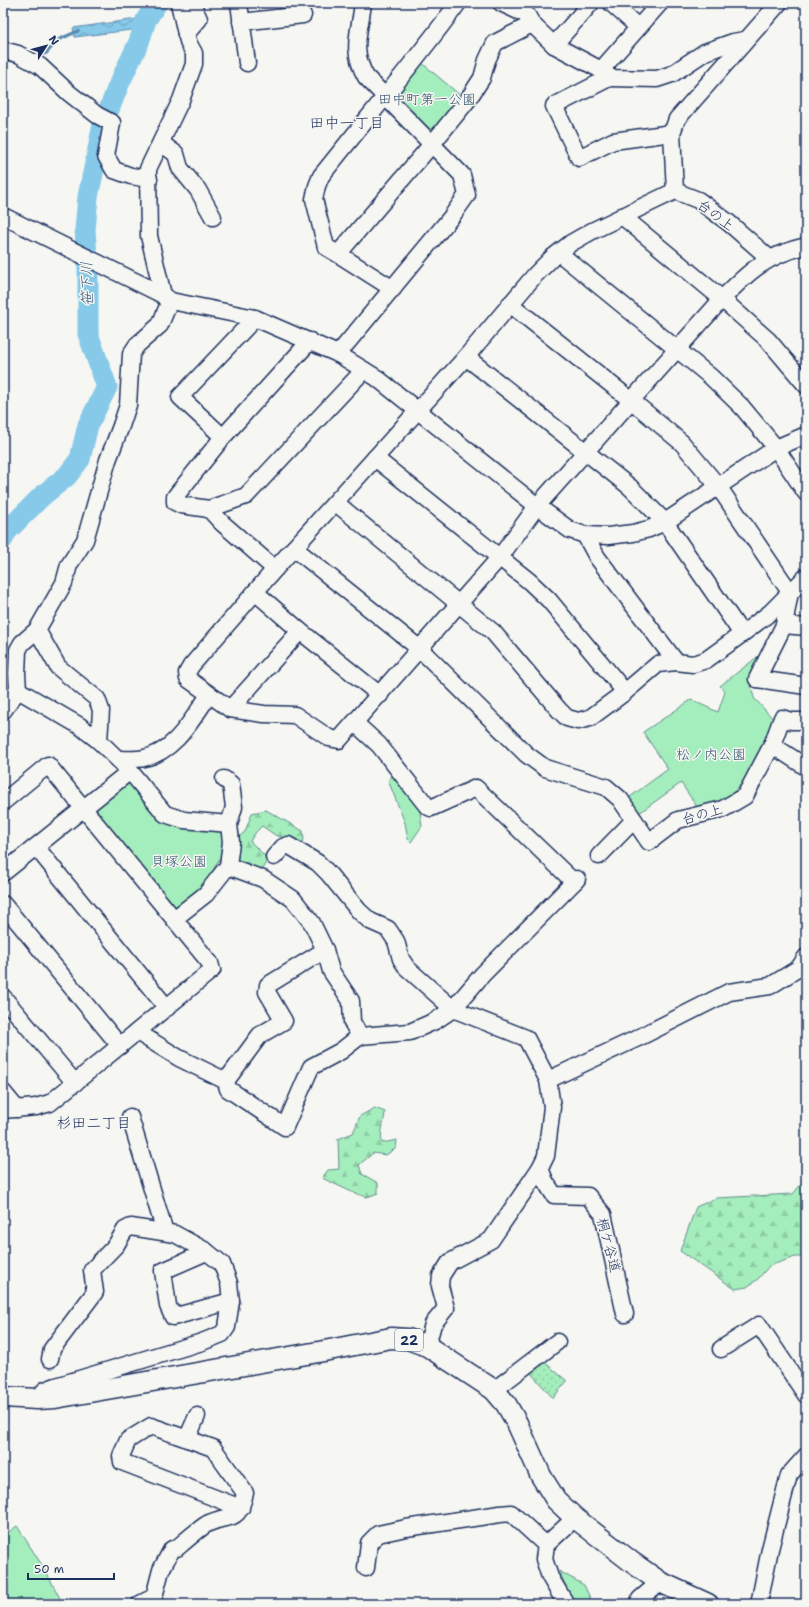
<svg xmlns="http://www.w3.org/2000/svg" width="809" height="1607" font-family="'Shantell Sans','Klee One',sans-serif">
<style>
.grass{fill:url(#grass-dots);stroke:#608e8d}
.forest{fill:url(#forest-firs);stroke:#608e8d}
.green{fill:#a4edbc;stroke:#608e8d}
.water{fill:url(#water-waves);stroke:#5c8bb1}
.lines{fill:none;stroke-linecap:round;stroke-linejoin:round}
.stream{stroke:#5c8bb1;stroke-width:3.5}
.river{stroke:#87c9e8;stroke-width:21}
.minor-casing{stroke:#1b2f5e;stroke-width:19}
.major-casing{stroke:#1b2f5e;stroke-width:23}
.minor{stroke:#f6f6f2;stroke-width:16}
.major{stroke:#f6f6f2;stroke-width:20}
.labels{text-anchor:middle;stroke-width:3;stroke-linejoin:round;paint-order:stroke}
.shield{fill:#f6f6f2;stroke:#5d6b8a;stroke-width:1}
.shield-label{font-size:13px;font-weight:bold;fill:#1b2f5e}
.park-label{font-size:14px;fill:#365571;stroke:#f6f6f2}
.street-label{font-size:14px;fill:#1b2f5e;stroke:#f6f6f2}
.neighbourhood-label{font-size:15px;fill:#1b2f5e;stroke:#f6f6f2}
.water-label{font-size:15px;font-style:italic;fill:#365680;stroke:#f6f6f2}
</style>
<defs>
<pattern id="grass-dots" width="8" height="8" patternUnits="userSpaceOnUse"><rect width="8" height="8" fill="#a4edbc"/><path d="M2 2h.1M6 6h.1" fill="none" stroke="#8dcca4" stroke-width="1.8" stroke-linecap="round"/></pattern>
<pattern id="forest-firs" width="22" height="20" patternUnits="userSpaceOnUse"><rect width="22" height="20" fill="#a4edbc"/><path d="M5 1l3.5 6h-7zM16 11l3.5 6h-7z" fill="#8dcca4"/></pattern>
<pattern id="water-waves" width="16" height="10" patternUnits="userSpaceOnUse"><rect width="16" height="10" fill="#87c9e8"/><path d="M0 5q4-4 8 0t8 0" fill="none" stroke="#6ea4bf"/></pattern>
</defs>
<rect width="100%" height="100%" fill="#f6f6f2"/>
<filter id="ink" filterUnits="userSpaceOnUse"><feTurbulence type="fractalNoise" baseFrequency=".025" numOctaves="2"/><feDisplacementMap in="SourceGraphic" scale="8" xChannelSelector="R" yChannelSelector="G"/><feConvolveMatrix kernelMatrix="1 2 1 2 8 2 1 2 1" color-interpolation-filters="sRGB"/></filter>
<g filter="url(#ink)">
<polygon class="grass" points="543,1361 567,1381 553,1398 529,1371"/>
<g class="forest">
<path d="M266,810L303,831L304,840L300,843L275,835L262,826L256,832L250,841L268,859L261,871L236,860C236,849 234,838 245,832L252,813Z"/>
<path d="M375,1108L385,1112C384,1123 380,1133 382,1143L397,1140L396,1148L386,1155L373,1153L359,1165L362,1174L378,1183V1193L367,1197L354,1193L322,1178L328,1170L339,1169L338,1139L353,1133L360,1116Z"/>
<polygon points="806,1178 806,1257 795,1257 769,1266 758,1279 747,1287 735,1289 680,1251 696,1207 716,1198 793,1194"/>
</g>
<g class="green">
<polygon points="422,63 461,96 429,134 393,96"/>
<polygon points="766,650 749,679 754,698 775,721 744,781 727,799 699,810 681,783 635,816 626,800 668,769 643,732 691,700 718,712 725,692 720,686"/>
<polygon points="397,772 423,803 420,812 422,826 411,842 408,839 405,823 388,780"/>
<polygon points="125,781 133,783 162,820 190,829 220,830 224,837 220,858 204,886 177,908 173,907 95,811 97,805"/>
<polygon points="17,1526 45,1570 63,1604 3,1604 3,1536"/>
<polygon points="559,1571 584,1585 593,1604 577,1604 569,1593"/>
</g>
<polygon class="water" points="154,3 161,3 145,36 137,35 139,29 75,37 73,28 144,18"/>
<g class="lines">
<polyline class="stream" points="35,56 46,53 58,40 78,31"/>
<polyline class="river" points="3,539 6,532 42,496 67,476 80,459 88,425 107,387 88,334 88,269 85,230 88,197 103,125 119,84 139,42 146,20 157,3"/>
<defs>
<g id="minor">
<polyline points="239,3 247,63"/>
<polyline points="501,3 527,15 532,24 554,45 601,70 606,73 609,78 657,79 672,74 705,52 733,42 745,40"/>
<polyline points="611,3 638,27"/>
<polyline points="241,22 303,15"/>
<polyline points="186,34 199,19 192,3"/>
<polyline points="554,45 591,3"/>
<polyline points="3,50 18,54 40,66 69,93 97,115 112,123 106,156 114,170 131,176 149,179"/>
<polyline points="601,70 660,3"/>
<polyline points="609,78 554,106 579,158 613,141 672,133"/>
<polyline points="161,143 176,154 180,168 198,190 213,217"/>
<path d="M675,191L592,231L571,243L553,257L535,275L466,357L275,569L191,666L187,673L188,679L230,709L264,714L295,715L329,738L339,740L500,557L537,506L722,299C749,271 767,255 806,246"/>
<polyline points="675,191 672,133 677,119 779,3"/>
<polyline points="675,191 698,200 729,223 769,258"/>
<polyline points="3,216 163,295 171,301 255,318 338,354 377,378 537,506 570,530 585,535 608,536 633,533 649,529 665,522 776,448 806,435"/>
<polyline points="622,216 722,299 768,340 806,385"/>
<polyline points="559,253 711,377 742,407 776,448 806,493"/>
<path d="M338,254L326,247L314,199L317,186L321,176C367,118 415,62 458,3"/>
<polyline points="393,289 338,254 432,144 467,101 482,78 487,60 495,43 532,24"/>
<polyline points="510,304 632,401 682,443 718,486 790,592"/>
<polyline points="310,341 223,437 178,493 175,497 175,502 181,505 209,509 246,496 364,370"/>
<path d="M338,354L452,216L467,195L462,175L366,77C350,49 360,32 363,3"/>
<polyline points="466,357 630,487 665,522 742,634"/>
<polyline points="223,437 180,397 255,318"/>
<polyline points="375,458 529,581 549,600 625,692"/>
<polyline points="336,503 493,632 559,710 567,718 578,721 590,718 625,692 658,664 676,662 693,664 706,660 742,634 771,612 806,577"/>
<polyline points="209,509 222,523 275,569"/>
<polyline points="585,535 597,557 676,662"/>
<polyline points="294,548 420,649 526,754 545,768 606,787 620,799 649,842 678,820 723,809 745,796 772,745 782,718 791,721 806,721"/>
<polyline points="255,592 300,631 380,695"/>
<polyline points="790,592 784,625 757,679 806,686"/>
<polyline points="784,625 806,627"/>
<polyline points="37,630 58,667 97,699 101,710 99,741"/>
<polyline points="18,690 80,726 99,741 130,771 165,814 184,820 229,824"/>
<polyline points="230,709 300,631"/>
<polyline points="3,711 18,690 17,674 18,650 22,643 37,630 64,583 69,565 85,540 108,460 121,426 128,405 131,354 137,345 160,325 169,303 163,295 149,236 148,169 181,100 194,64 194,53 189,44 186,34 179,3"/>
<polyline points="355,723 379,745 427,806 431,808 476,788 574,882"/>
<polyline points="772,745 806,767"/>
<path d="M119,759C127,759 136,760 144,758C175,752 192,719 209,695"/>
<polyline points="3,802 48,765 210,963 212,970 50,1103 36,1107 3,1110"/>
<polyline points="36,847 167,1008"/>
<polyline points="599,856 634,820"/>
<polyline points="274,857 283,847 288,845 318,863 328,873 359,911 370,921 388,929 396,941 401,959 407,968 453,1009 526,1038 548,1080 552,1107 546,1156 540,1168 491,1240 450,1262 441,1276 440,1286 446,1308 433,1324 427,1346"/>
<polyline points="3,873 130,771"/>
<polyline points="3,904 120,1046"/>
<polyline points="174,919 206,894 228,866 231,842 229,824 234,807 231,784 224,779"/>
<polyline points="3,997 75,1083"/>
<polyline points="137,1032 179,1058 226,1081 228,1089 285,1127 311,1067 341,1051 360,1036 352,1022 351,1001 331,971 325,950 312,923 305,914 293,899 263,879 228,866"/>
<polyline points="360,1036 410,1032 435,1021 453,1009 482,975 577,879"/>
<polyline points="548,1080 638,1038 729,992 770,986 799,968 806,957"/>
<polyline points="226,1081 260,1035 284,1021 267,992 268,985 325,950"/>
<polyline points="3,1092 17,1109"/>
<polyline points="130,1117 165,1232"/>
<polyline points="540,1168 545,1181 554,1195 588,1196 603,1214 625,1314"/>
<polyline points="206,1251 202,1254 163,1271 168,1306 173,1317 231,1301"/>
<polyline points="721,1349 759,1325 806,1395"/>
<polyline points="494,1390 557,1342"/>
<polyline points="37,1399 45,1390 56,1386 202,1342 222,1334 227,1327 231,1301 229,1283 222,1264 206,1251 175,1234 131,1227 125,1230 116,1245 92,1270 95,1292 52,1349 50,1359"/>
<polyline points="187,1439 197,1416"/>
<polyline points="366,1568 369,1543 378,1534 406,1528 500,1514 511,1513 546,1545"/>
<path d="M140,1604L154,1597L161,1570L172,1549L177,1548C184,1542 202,1526 209,1523C232,1513 238,1524 245,1493L213,1448L151,1426L128,1440L121,1456L122,1462L241,1508"/>
<polyline points="566,1604 550,1577 544,1559 546,1545 575,1518"/>
<polyline points="638,1604 640,1599 660,1582"/>
<polyline points="759,1604 770,1549 789,1475 806,1456"/>
</g>
<polyline id="major" points="3,1397 37,1399 55,1398 324,1351 391,1338 408,1339 427,1346 494,1390 506,1404 517,1423 541,1476 556,1500 575,1518 633,1563 660,1582 708,1604"/>
</defs>
<use href="#minor" class="minor-casing"/>
<use href="#major" class="major-casing"/>
<use href="#minor" class="minor"/>
<use href="#major" class="major"/>
</g>
</g>
<g class="labels">
<rect class="shield" x="395" y="1329" width="28" height="22" rx="3"/>
<g class="shield-label">
<text x="409" y="1345">22</text>
</g>
<g class="park-label">
<text x="427" y="104">田中町第一公園</text>
<text x="711" y="759">松ノ内公園</text>
<text x="179" y="866">貝塚公園</text>
</g>
<g class="street-label">
<text transform="translate(716 215) rotate(37)" y="5">台の上</text>
<text transform="translate(702 814) rotate(-16)" y="5">台の上</text>
<text transform="translate(609 1245) rotate(75)" y="5">桐ケ谷道</text>
</g>
<g class="neighbourhood-label">
<text x="347" y="128">田中一丁目</text>
<text x="94" y="1128">杉田二丁目</text>
</g>
<g class="water-label">
<text transform="translate(87 284) rotate(-92)" y="5">笹下川</text>
</g>
</g>
<rect width="809" height="1607" fill="none" stroke="#f6f6f2" stroke-width="16"/>
<rect x="8" y="8" width="793" height="1591" fill="none" stroke="#1b2f5e" stroke-width="1.5" filter="url(#ink)"/>
<g transform="translate(46 46) rotate(54)" stroke="#f6f6f2" stroke-width="3" paint-order="stroke">
<path d="M0-3L7 15L0 10L-7 15Z" fill="#1b2f5e"/>
<text y="-6" font-size="11" font-weight="bold" text-anchor="middle" fill="#1b2f5e">N</text>
</g>
<path d="M28 1573v6h86v-6" fill="none" stroke="#1b2f5e" stroke-width="2"/>
<text x="34" y="1573" font-size="12" fill="#1b2f5e" stroke="#f6f6f2" stroke-width="3" paint-order="stroke">50 m</text>
</svg>
